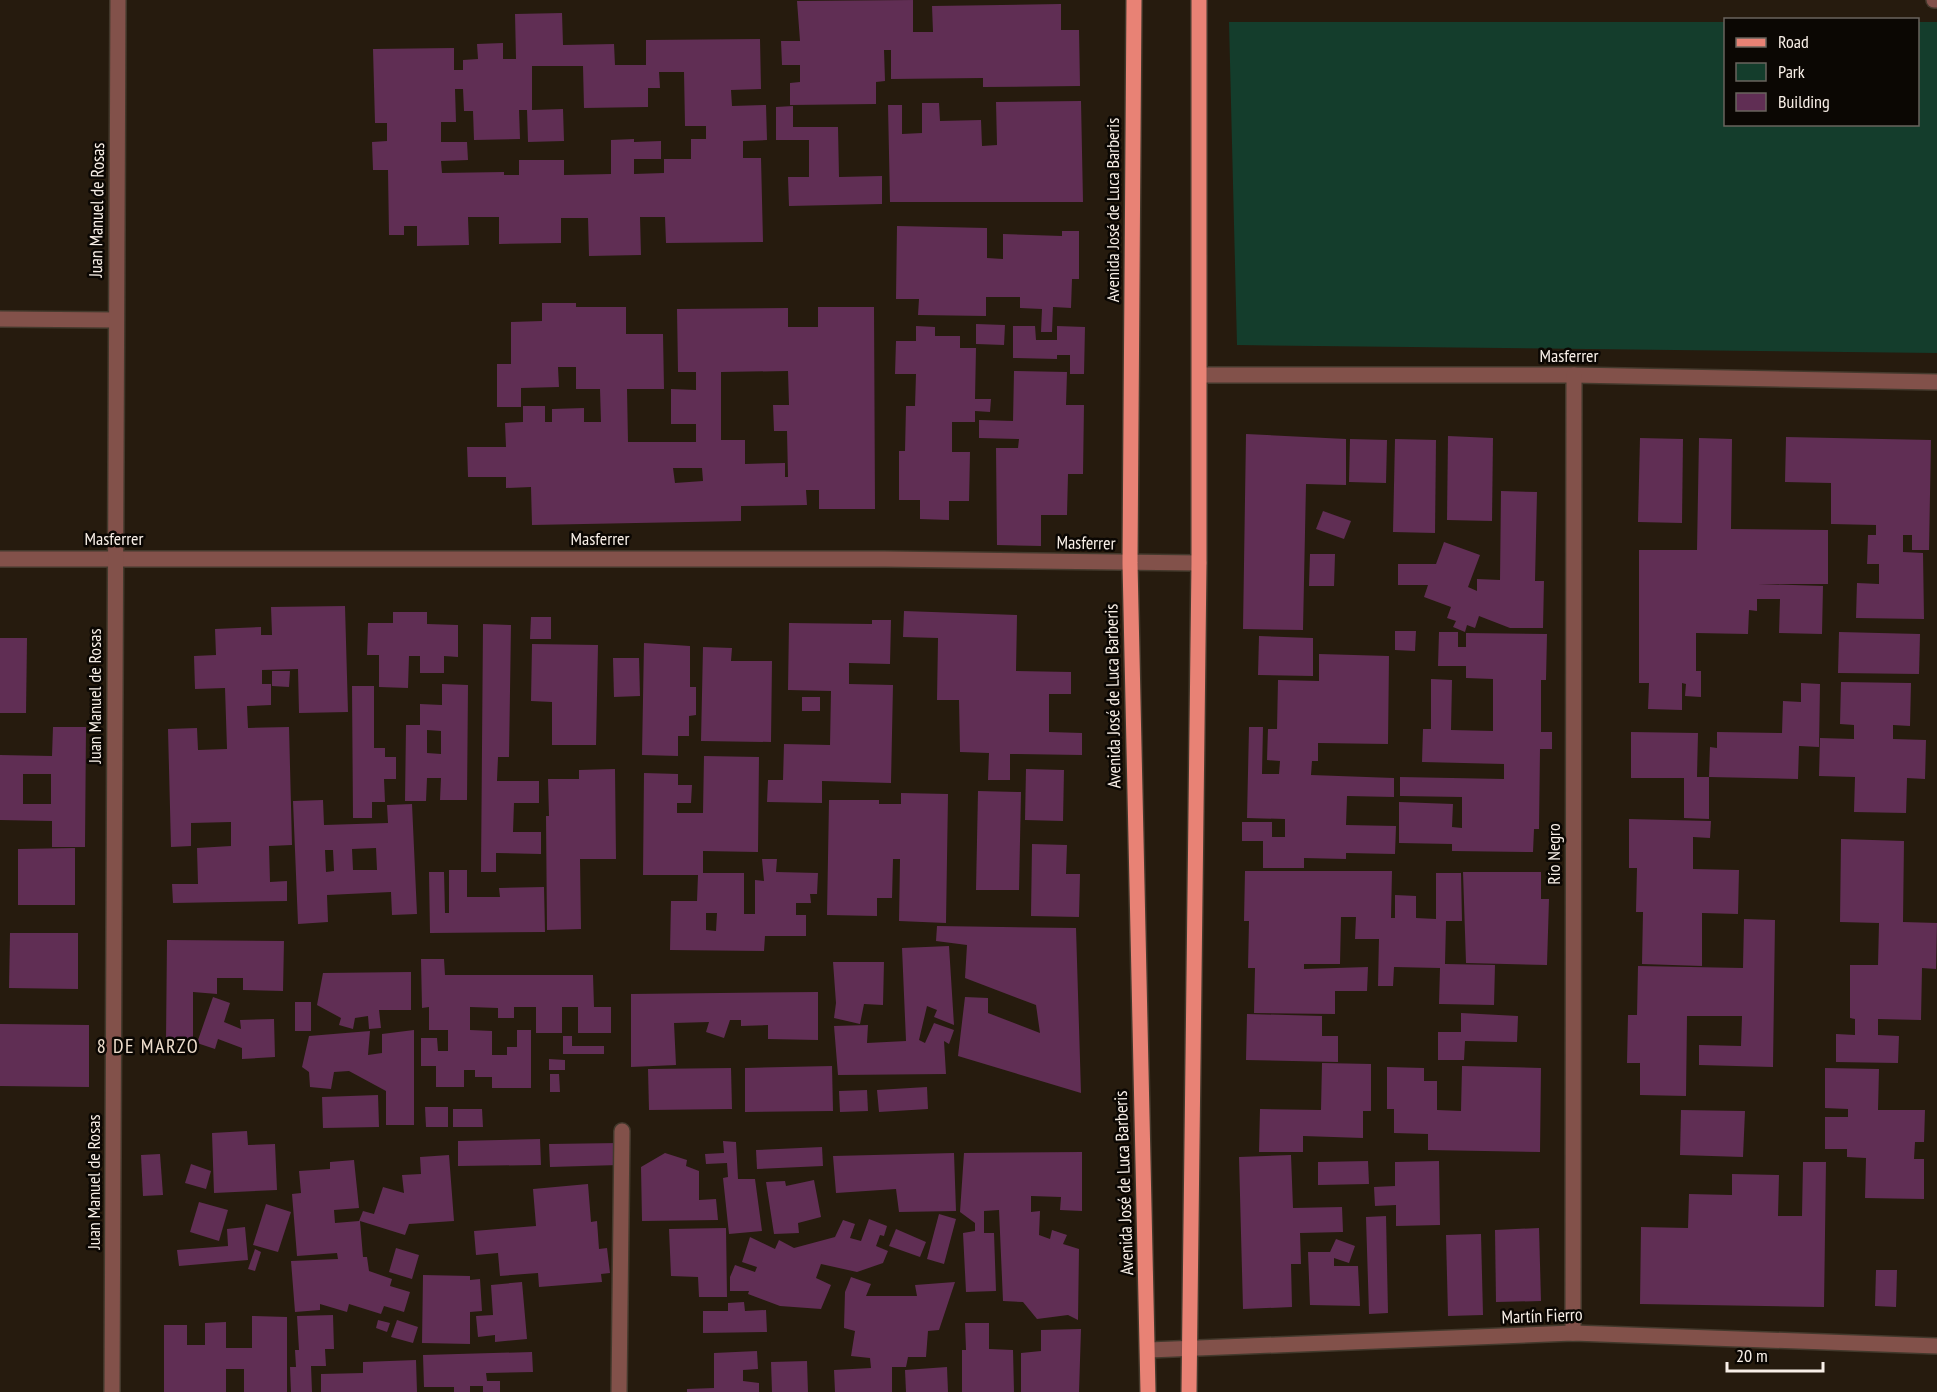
<svg xmlns="http://www.w3.org/2000/svg" width="1937" height="1392" font-family="'PT Sans Narrow',sans-serif">
<style>
.green{fill:#143d2c}
.building{fill:#602e54;fill-rule:evenodd}
.lines{fill:none;stroke-linecap:round;stroke-linejoin:round}
.minor-casing{stroke:#43392c;stroke-width:18}
.major-casing{stroke:#43392c;stroke-width:18}
.minor{stroke:#82514a;stroke-width:15}
.major{stroke:#e88275;stroke-width:15}
.labels{text-anchor:middle;stroke-width:5;stroke-linejoin:round;paint-order:stroke}
.street-label{font-size:18px;fill:#f8efe7;stroke:#0b0703}
.neighbourhood-label{font-size:20px;letter-spacing:1.5px;fill:#eedecd;stroke:#0b0703}
</style>
<rect width="100%" height="100%" fill="#261b0e"/>
<polygon class="green" points="1229,22 1725,22 1726,124 1918,124 1918,22 1937,22 1937,353 1237,345"/>
<g class="building">
<polygon points="913,0 913,32 933,32 932,6 1061,4 1061,30 1079,30 1080,86 983,87 983,78 891,79 891,50 884,50 885,81 876,82 876,104 790,105 790,83 800,82 800,65 782,65 781,41 800,41 797,1"/>
<path d="M562,13L563,45L614,44L615,65H646V40L760,39L761,89L731,90L732,106L766,105L767,140L743,141V158H761L763,242L666,243L665,217H640L641,255L589,256L588,218H561V243L499,244V217H468L469,245L417,246V226H404V235H389L388,170H373L372,142L387,141V123H375L373,49L454,48V70H463V60L478,59L477,44L503,43V59H516L515,14ZM532,66H583L584,108L648,107V88H660L659,72H684L685,126H706V139H691V159H664V173L634,174V159H661V141L634,142V139L611,140V174L564,175V160H519V175H504V172L442,173L441,161L468,160L467,142H441V122H456L455,89H463L464,111H473L474,140L520,139L519,110H527L528,142L564,141L563,109L532,110Z"/>
<polygon points="1081,101 1083,202 890,202 888,105 902,105 902,134 922,133 922,103 939,103 940,121 981,120 982,146 997,145 996,102"/>
<polygon points="793,106 793,127 838,127 839,177 882,176 882,204 789,206 788,177 809,177 809,140 776,140 776,107"/>
<polygon points="897,226 987,228 987,258 1003,259 1003,234 1062,236 1062,231 1079,231 1079,279 1072,279 1071,308 1053,307 1052,332 1041,332 1042,309 1020,308 1020,297 986,297 986,316 918,315 919,299 896,299"/>
<path d="M542,303H576V307H626V334H663L664,389H627L628,442H696V424H671V389L696,390V372H678L677,309L788,308V327H818V307H874L875,509H819V490H806L807,505L741,506V521L532,525L531,487L506,488V477H468L467,447H506L505,423L523,422V406H545V422H552V409L584,408V422H601L600,389H576V367H558L559,387L521,388V407H497V364H511V322L542,321ZM788,371L789,405H773L774,431H787L788,477H785V463L745,464V440H721V372ZM673,468H702L703,481L675,483Z"/>
<polygon points="976,324 1005,325 1004,345 976,344"/>
<polygon points="916,326 935,327 935,336 960,336 960,348 976,348 975,399 991,399 990,412 975,411 975,422 952,422 952,452 970,452 969,501 949,501 949,520 920,519 920,500 899,500 899,451 905,451 906,406 915,406 916,374 895,374 896,341 916,341"/>
<polygon points="1013,326 1035,326 1036,340 1057,340 1057,326 1085,327 1084,374 1070,374 1070,355 1057,355 1057,359 1013,358"/>
<polygon points="1014,371 1067,372 1066,405 1084,405 1083,474 1068,474 1067,515 1041,515 1041,546 997,545 996,448 1018,448 1019,439 979,438 979,420 1013,421"/>
<polygon points="1246,434 1346,439 1346,485 1306,484 1303,630 1243,629"/>
<polygon points="1448,436 1493,438 1492,521 1447,520"/>
<polygon points="1786,437 1931,440 1929,550 1912,550 1912,535 1903,535 1903,552 1923,553 1924,619 1856,618 1857,583 1879,584 1879,564 1867,564 1868,535 1876,535 1876,525 1831,524 1831,483 1785,482"/>
<polygon points="1640,438 1683,439 1682,523 1638,522"/>
<polygon points="1699,438 1732,439 1731,529 1828,530 1828,584 1758,584 1823,586 1822,634 1779,633 1780,599 1757,599 1757,611 1749,610 1748,634 1696,633 1696,671 1701,671 1701,697 1685,696 1686,684 1682,683 1682,710 1648,709 1649,683 1639,683 1639,550 1697,550"/>
<polygon points="1350,439 1387,440 1386,483 1349,482"/>
<polygon points="1395,439 1436,440 1435,533 1393,532"/>
<polygon points="1501,491 1537,492 1535,581 1544,581 1543,628 1510,628 1479,616 1475,628 1467,625 1465,632 1453,627 1456,621 1447,618 1451,607 1424,597 1428,585 1398,585 1398,564 1436,564 1444,542 1480,555 1468,587 1477,591 1477,579 1500,580"/>
<polygon points="1323,511 1351,521 1344,539 1316,529"/>
<polygon points="1310,554 1335,554 1334,586 1309,586"/>
<polygon points="345,606 348,712 299,713 298,669 262,670 262,684 271,684 271,705 247,706 248,728 289,727 292,845 269,846 270,882 287,881 287,901 173,903 172,884 198,884 197,848 231,846 231,822 191,823 191,846 171,847 168,729 197,728 198,750 227,749 225,688 195,689 194,656 216,655 215,629 261,627 261,635 272,635 271,607"/>
<polygon points="904,611 1017,615 1016,671 1071,672 1071,694 1049,694 1049,732 1082,733 1082,755 1010,754 1010,780 988,780 989,753 960,752 959,700 937,700 938,638 903,637"/>
<polygon points="393,612 427,612 427,624 458,625 458,657 444,656 444,673 420,673 420,656 409,656 408,688 379,687 379,655 367,655 368,623 393,623"/>
<polygon points="531,617 551,617 551,639 530,639"/>
<polygon points="872,620 891,620 890,664 849,663 849,684 893,685 891,783 822,781 822,803 767,802 768,780 783,780 784,744 830,745 831,691 788,690 789,623 872,624"/>
<polygon points="483,624 511,625 509,757 498,757 497,781 539,781 539,803 514,803 513,832 541,832 541,854 496,853 496,872 481,872"/>
<polygon points="1395,631 1416,631 1415,651 1395,650"/>
<polygon points="1439,632 1458,632 1458,647 1466,647 1466,633 1547,634 1546,680 1541,680 1541,732 1552,732 1552,749 1540,749 1539,829 1534,829 1533,852 1452,851 1452,844 1399,843 1399,802 1453,804 1452,827 1462,828 1462,797 1400,796 1400,777 1504,779 1504,764 1422,762 1423,729 1431,729 1431,679 1452,680 1451,730 1493,731 1493,679 1466,678 1466,666 1438,666"/>
<polygon points="1839,632 1920,634 1919,674 1838,673"/>
<polygon points="1259,636 1313,638 1313,676 1258,675"/>
<polygon points="0,638 27,638 26,713 0,713"/>
<polygon points="644,643 690,646 690,687 696,687 696,715 689,716 689,736 678,736 678,756 642,755"/>
<polygon points="532,644 598,645 596,745 552,745 552,702 531,701"/>
<polygon points="703,647 732,648 731,661 772,661 771,742 701,741"/>
<polygon points="1319,654 1389,656 1388,744 1318,743 1318,761 1312,761 1311,775 1394,778 1394,797 1347,796 1346,825 1396,826 1395,854 1346,853 1346,859 1304,858 1304,868 1263,868 1263,841 1242,841 1242,822 1272,822 1272,837 1285,837 1285,819 1247,818 1249,727 1263,727 1262,774 1279,774 1280,761 1267,760 1268,729 1277,729 1278,680 1319,681"/>
<polygon points="613,658 639,658 640,696 614,697"/>
<polygon points="272,671 290,671 289,687 272,686"/>
<polygon points="1841,682 1911,683 1910,726 1893,725 1893,739 1926,740 1925,779 1907,778 1906,813 1854,812 1855,777 1819,776 1820,738 1854,739 1854,725 1840,724"/>
<polygon points="1801,683 1820,684 1819,747 1799,746 1798,779 1709,777 1709,819 1684,818 1684,778 1631,778 1631,732 1698,733 1697,777 1709,777 1710,747 1717,748 1717,732 1782,733 1783,701 1801,702"/>
<path d="M442,684L468,685L467,800H440L441,778H427L426,801H405L406,725H420V704L442,705ZM427,730L441,731V754L427,753Z"/>
<polygon points="352,686 374,686 374,748 385,748 385,757 396,757 396,779 384,779 385,802 372,802 372,818 353,818"/>
<rect x="802" y="697" width="18" height="14"/>
<path d="M53,727H86L85,847H52V821L0,820V755L52,756ZM23,774H51V804H23Z"/>
<path d="M704,756L759,757L758,852L703,851V873H744V914H755V880L764,881L762,859H777L776,872L818,873L817,894H810L811,903H796V915H806V936H765L764,951L670,950L671,901H697L698,875H643L644,773L678,774V785H692L691,803H677V813H703ZM706,913H717L716,931L706,930Z"/>
<polygon points="615,769 616,859 580,859 581,929 547,930 546,816 549,816 548,779 579,779 579,770"/>
<polygon points="1026,769 1064,770 1063,821 1025,820"/>
<polygon points="978,791 1021,792 1019,890 976,890"/>
<polygon points="901,793 948,794 946,923 899,921 900,859 893,859 892,898 877,898 877,916 827,915 829,800 879,800 879,804 901,804"/>
<path d="M323,800L324,825L388,823L387,805L412,804L417,914L392,915L391,892L327,895L328,922L298,924L293,801ZM376,848L377,870H353L352,849ZM325,850H333L334,871L326,872Z"/>
<polygon points="1629,819 1711,821 1710,838 1693,837 1693,869 1739,870 1738,914 1702,913 1702,966 1642,964 1643,912 1636,912 1637,868 1629,868"/>
<polygon points="1841,839 1904,841 1903,922 1937,923 1936,969 1922,968 1921,1020 1878,1019 1878,1035 1899,1036 1898,1063 1836,1062 1836,1034 1855,1035 1855,1019 1850,1018 1850,965 1878,965 1879,923 1840,922"/>
<polygon points="1032,844 1067,845 1066,874 1080,874 1079,917 1031,916"/>
<polygon points="75,848 75,905 18,905 18,849"/>
<polygon points="449,870 467,870 467,897 500,897 499,888 544,887 545,932 430,933 429,872 444,872 445,913 449,913"/>
<polygon points="1245,871 1392,871 1391,918 1395,918 1395,895 1416,896 1416,918 1436,919 1436,873 1461,873 1462,921 1446,921 1445,964 1495,965 1494,1005 1439,1004 1440,968 1394,967 1393,986 1378,986 1379,939 1355,939 1356,917 1341,917 1340,964 1304,964 1304,969 1368,967 1367,991 1335,991 1335,1014 1254,1013 1255,968 1248,968 1249,921 1244,921"/>
<polygon points="1463,872 1541,872 1541,899 1549,899 1547,965 1466,963"/>
<polygon points="1744,919 1775,920 1773,1067 1699,1065 1699,1045 1741,1046 1742,1016 1687,1016 1686,1096 1640,1095 1640,1063 1627,1063 1628,1015 1637,1015 1638,966 1743,968"/>
<polygon points="937,926 1076,928 1081,1093 958,1056 965,997 988,998 988,1013 1040,1033 1036,1005 965,978 967,945 936,941"/>
<polygon points="10,933 78,933 78,989 9,988"/>
<polygon points="167,940 284,941 283,991 243,990 243,978 217,978 217,994 193,992 193,1042 166,1041"/>
<polygon points="949,946 954,1025 934,1017 937,1010 927,1006 919,1040 925,1043 934,1023 954,1030 949,1044 944,1041 946,1074 838,1075 834,1026 868,1025 867,1043 906,1041 902,948"/>
<polygon points="421,959 444,959 445,975 593,975 594,1007 611,1007 611,1033 578,1033 578,1007 562,1007 562,1033 536,1033 536,1007 514,1007 514,1018 498,1018 498,1008 470,1007 470,1030 492,1031 492,1055 507,1055 507,1047 517,1047 517,1030 531,1030 531,1088 492,1088 492,1077 475,1077 475,1070 464,1070 464,1087 436,1087 436,1066 421,1066 421,1038 437,1038 438,1051 448,1051 448,1030 429,1030 429,1007 422,1008"/>
<polygon points="833,962 884,962 883,1005 864,1004 860,1024 834,1018 836,1003"/>
<polygon points="411,972 411,1010 379,1010 381,1028 369,1029 368,1016 355,1018 353,1029 339,1025 341,1018 317,1005 323,973"/>
<polygon points="818,992 818,1040 768,1039 768,1025 741,1026 741,1020 730,1020 724,1038 706,1032 709,1022 674,1023 676,1065 631,1067 631,994"/>
<polygon points="213,997 230,1003 224,1022 241,1029 240,1020 274,1019 275,1057 242,1059 242,1048 218,1039 215,1049 197,1043"/>
<rect x="295" y="1002" width="16" height="29"/>
<polygon points="1461,1013 1518,1016 1517,1042 1465,1041 1464,1060 1438,1060 1438,1032 1461,1032"/>
<polygon points="1247,1014 1322,1016 1322,1036 1338,1036 1338,1062 1246,1060"/>
<polygon points="0,1024 89,1025 89,1087 0,1086"/>
<polygon points="414,1030 414,1125 386,1125 386,1091 349,1071 334,1072 331,1089 310,1087 309,1072 302,1067 309,1036 370,1031 368,1055 382,1053 382,1034"/>
<polygon points="563,1036 572,1036 572,1046 604,1046 604,1054 563,1054"/>
<polygon points="549,1059 565,1060 565,1070 549,1070"/>
<polygon points="1322,1063 1371,1064 1371,1111 1363,1111 1363,1138 1303,1136 1303,1152 1259,1152 1260,1109 1321,1110"/>
<polygon points="832,1066 833,1111 745,1112 745,1068"/>
<polygon points="1462,1066 1541,1068 1540,1152 1428,1150 1428,1134 1394,1133 1394,1109 1387,1109 1387,1067 1424,1068 1424,1081 1437,1081 1437,1110 1461,1111"/>
<polygon points="731,1068 732,1109 649,1110 648,1069"/>
<polygon points="1825,1068 1879,1069 1878,1110 1925,1110 1924,1142 1915,1142 1914,1159 1924,1159 1924,1199 1865,1198 1866,1158 1847,1157 1847,1149 1825,1149 1825,1117 1848,1117 1848,1109 1825,1108"/>
<polygon points="550,1074 559,1074 560,1092 550,1092"/>
<polygon points="927,1087 928,1109 879,1112 877,1090"/>
<polygon points="867,1090 868,1111 840,1112 839,1091"/>
<polygon points="378,1095 379,1127 323,1128 322,1097"/>
<polygon points="425,1107 448,1107 448,1127 426,1127"/>
<polygon points="453,1109 482,1109 483,1127 453,1127"/>
<polygon points="1681,1110 1745,1111 1743,1157 1680,1155"/>
<polygon points="247,1131 248,1145 275,1144 277,1190 214,1193 212,1133"/>
<polygon points="540,1139 541,1165 458,1166 458,1141"/>
<polygon points="723,1141 736,1142 738,1179 755,1179 762,1231 729,1234 723,1178 728,1177 727,1163 706,1164 705,1154 724,1153"/>
<polygon points="619,1143 619,1165 550,1167 549,1144"/>
<polygon points="822,1147 823,1166 757,1169 756,1150"/>
<polygon points="1082,1152 1082,1211 1060,1210 1061,1197 1031,1196 1031,1212 1040,1211 1039,1235 1050,1239 1052,1230 1067,1235 1063,1244 1079,1249 1078,1320 1068,1315 1037,1319 1023,1302 1003,1301 999,1210 984,1211 984,1233 994,1233 996,1291 966,1292 963,1233 975,1231 975,1223 960,1212 964,1153"/>
<polygon points="665,1153 687,1160 686,1166 699,1171 699,1200 716,1199 718,1220 642,1221 641,1167"/>
<polygon points="954,1153 956,1211 899,1212 896,1189 836,1193 833,1156"/>
<polygon points="160,1154 163,1195 143,1196 141,1155"/>
<polygon points="449,1155 454,1221 409,1224 405,1235 360,1221 363,1257 367,1257 369,1271 392,1279 390,1286 410,1292 404,1312 384,1306 381,1314 349,1304 347,1312 320,1304 320,1310 295,1312 291,1261 338,1259 337,1253 297,1256 292,1194 301,1193 299,1171 330,1169 330,1162 354,1160 359,1208 334,1210 335,1223 359,1221 363,1211 374,1214 383,1187 404,1193 402,1175 421,1174 420,1157"/>
<polygon points="1291,1155 1293,1208 1342,1207 1343,1232 1300,1233 1301,1264 1291,1264 1292,1307 1243,1309 1239,1157"/>
<polygon points="1368,1161 1369,1184 1318,1185 1318,1162"/>
<polygon points="1439,1161 1440,1225 1396,1226 1396,1205 1375,1206 1374,1187 1395,1186 1395,1162"/>
<polygon points="1803,1162 1826,1162 1824,1307 1640,1304 1641,1227 1688,1228 1689,1194 1732,1195 1732,1174 1779,1175 1778,1216 1802,1216"/>
<polygon points="191,1164 211,1171 206,1189 185,1183"/>
<polygon points="814,1180 821,1217 798,1223 799,1233 774,1234 766,1182 785,1181 786,1186"/>
<polygon points="588,1184 591,1222 597,1221 599,1249 607,1248 610,1273 601,1274 602,1282 539,1287 538,1273 500,1276 498,1253 476,1255 474,1231 536,1226 533,1189"/>
<polygon points="199,1202 228,1210 219,1241 190,1232"/>
<polygon points="266,1204 291,1212 278,1252 253,1245"/>
<polygon points="939,1214 956,1219 944,1264 927,1259"/>
<polygon points="1386,1216 1388,1313 1369,1314 1366,1217"/>
<polygon points="869,1219 887,1226 884,1236 880,1235 876,1246 888,1251 883,1263 857,1272 821,1264 816,1278 831,1285 821,1309 780,1306 748,1294 749,1291 730,1291 730,1277 735,1265 755,1272 757,1267 742,1262 750,1237 775,1249 779,1240 794,1248 835,1237 843,1220 855,1224 850,1238 861,1241"/>
<polygon points="245,1227 248,1260 179,1266 177,1250 228,1246 227,1229"/>
<polygon points="726,1228 727,1297 699,1297 698,1277 671,1276 669,1229"/>
<polygon points="1539,1228 1541,1301 1496,1302 1495,1230"/>
<polygon points="896,1229 926,1242 920,1257 889,1246"/>
<polygon points="1481,1234 1483,1315 1448,1316 1446,1235"/>
<polygon points="1336,1239 1355,1246 1349,1263 1334,1258 1334,1266 1358,1266 1360,1306 1310,1305 1308,1252 1330,1252"/>
<polygon points="396,1248 419,1255 412,1279 389,1272"/>
<polygon points="255,1249 261,1252 255,1271 248,1269"/>
<polygon points="1876,1270 1897,1270 1896,1307 1875,1306"/>
<polygon points="423,1275 470,1276 470,1280 480,1279 482,1311 470,1312 470,1344 422,1343"/>
<polygon points="851,1277 871,1284 866,1296 917,1296 915,1285 955,1282 939,1330 928,1331 926,1357 908,1357 906,1367 892,1367 892,1392 835,1392 834,1370 871,1368 870,1358 851,1356 855,1331 844,1328 845,1292"/>
<polygon points="522,1282 527,1339 495,1342 495,1335 478,1337 476,1316 493,1315 491,1285"/>
<polygon points="744,1302 745,1311 766,1310 767,1332 703,1333 703,1311 728,1311 728,1303"/>
<polygon points="333,1315 334,1349 325,1349 326,1366 311,1366 312,1392 291,1392 290,1367 296,1367 295,1350 299,1350 297,1316"/>
<polygon points="252,1316 287,1317 287,1392 244,1392 244,1369 226,1369 226,1392 164,1392 164,1325 187,1325 187,1345 205,1345 205,1323 226,1322 226,1348 252,1348"/>
<polygon points="378,1320 390,1323 387,1332 376,1328"/>
<polygon points="397,1320 418,1327 413,1343 391,1337"/>
<polygon points="965,1323 989,1323 989,1349 1013,1350 1014,1392 962,1392 962,1350 966,1350"/>
<polygon points="1081,1329 1079,1392 1021,1392 1021,1353 1041,1351 1041,1330"/>
<polygon points="757,1351 758,1369 743,1370 743,1381 759,1383 759,1392 687,1392 687,1389 714,1388 714,1353"/>
<polygon points="532,1352 533,1372 486,1373 487,1381 500,1381 500,1392 483,1392 483,1386 470,1386 470,1392 454,1392 454,1387 424,1387 423,1355"/>
<polygon points="416,1360 417,1392 321,1392 321,1374 363,1373 363,1362"/>
<polygon points="807,1361 808,1392 772,1392 771,1362"/>
<polygon points="947,1367 948,1392 906,1392 905,1370"/>
</g>
<g class="lines">
<defs>
<g id="minor">
<polyline points="1934,0 1937,0"/>
<polyline points="0,319 115,320"/>
<polyline points="1200,375 1574,375 1937,382"/>
<polyline points="0,559 885,559 1199,563"/>
<polyline points="1573,1333 1574,375"/>
<polyline points="1149,1350 1573,1333 1937,1346"/>
<polyline points="112,1392 118,0"/>
<polyline points="619,1392 622,1131"/>
</g>
<g id="major">
<polyline points="1134,0 1130,563 1148,1392"/>
<polyline points="1189,1392 1199,563 1199,0"/>
</g>
</defs>
<use href="#minor" class="minor-casing"/>
<use href="#major" class="major-casing"/>
<use href="#minor" class="minor"/>
<use href="#major" class="major"/>
</g>
<g class="labels">
<g class="street-label">
<text transform="translate(97 210) rotate(-89)" y="6">Juan Manuel de Rosas</text>
<text transform="translate(1113 210) rotate(-90)" y="6">Avenida José de Luca Barberis</text>
<text x="1569" y="362">Masferrer</text>
<text x="114" y="545">Masferrer</text>
<text x="600" y="545">Masferrer</text>
<text transform="translate(1086 543) rotate(1)" y="6">Masferrer</text>
<text transform="translate(95 696) rotate(-90)" y="6">Juan Manuel de Rosas</text>
<text transform="translate(1113 696) rotate(-91)" y="6">Avenida José de Luca Barberis</text>
<text transform="translate(1554 854) rotate(-90)" y="6">Río Negro</text>
<text transform="translate(94 1182) rotate(-90)" y="6">Juan Manuel de Rosas</text>
<text transform="translate(1124 1183) rotate(-92)" y="6">Avenida José de Luca Barberis</text>
<text transform="translate(1542 1316) rotate(-2)" y="6">Martín Fierro</text>
</g>
<g class="neighbourhood-label">
<text x="148" y="1053">8 DE MARZO</text>
</g>
</g>
<rect x="1724" y="18" width="195" height="108" fill="#0b0703" stroke="#6a645e" stroke-width="1.5"/>
<rect x="1736" y="38" width="30" height="9" fill="#e88275" stroke="#6a645e" stroke-width="1.5"/>
<text x="1778" y="48" font-size="18" fill="#f8efe7">Road</text>
<rect x="1736" y="63" width="30" height="18" fill="#143d2c" stroke="#6a645e" stroke-width="1.5"/>
<text x="1778" y="78" font-size="18" fill="#f8efe7">Park</text>
<rect x="1736" y="93" width="30" height="18" fill="#602e54" stroke="#6a645e" stroke-width="1.5"/>
<text x="1778" y="108" font-size="18" fill="#f8efe7">Building</text>
<path d="M1727 1362v9h96v-9" fill="none" stroke="#f8efe7" stroke-width="3"/>
<text x="1736" y="1362" font-size="18" fill="#f8efe7" stroke="#0b0703" stroke-width="4.5" paint-order="stroke">20 m</text>
</svg>
